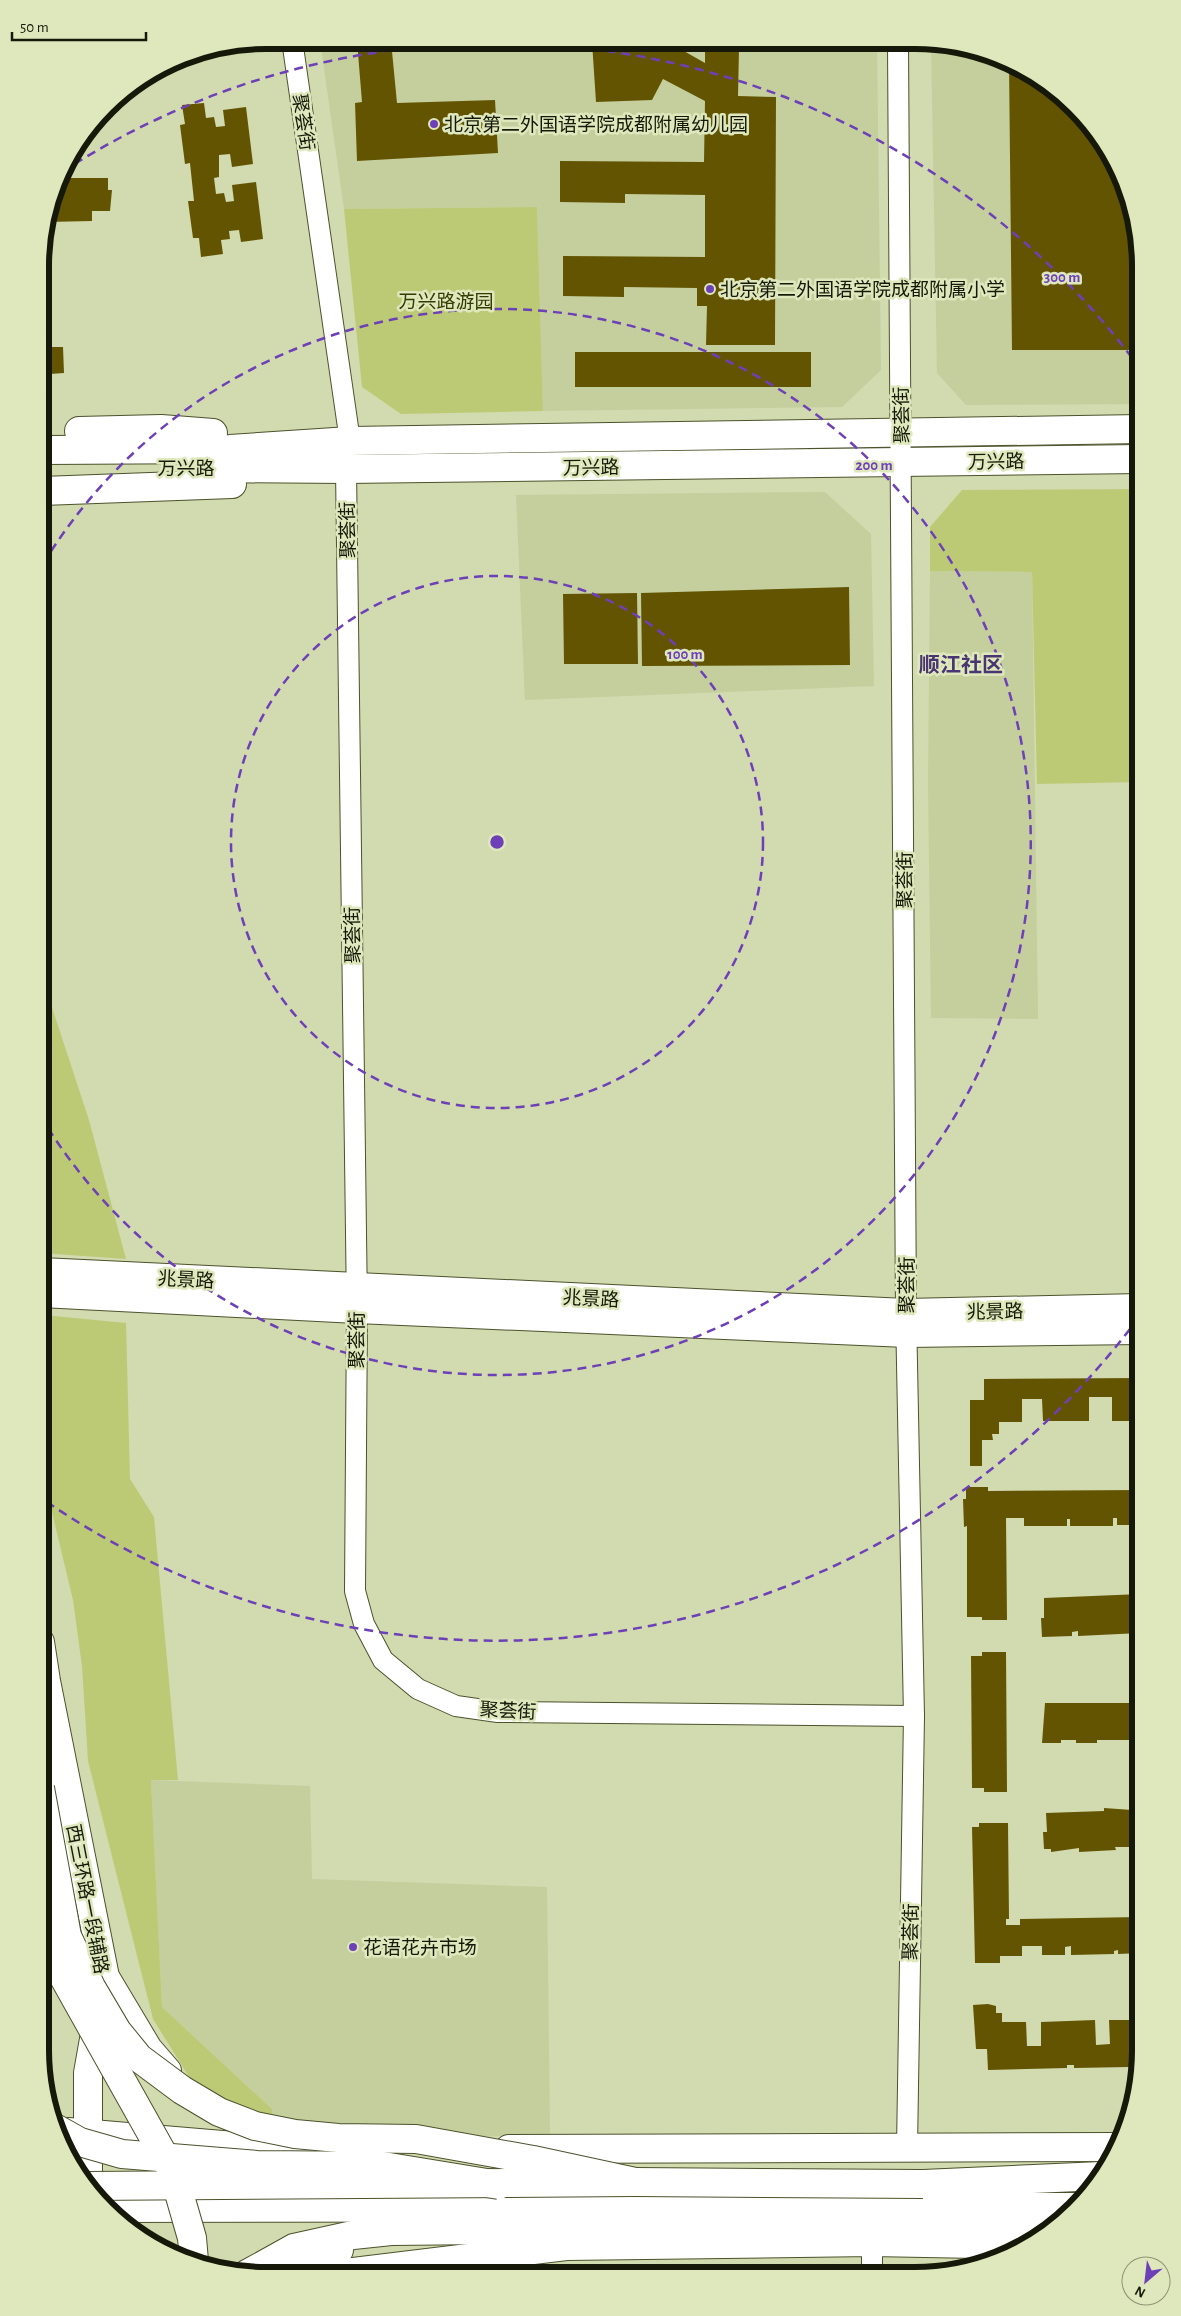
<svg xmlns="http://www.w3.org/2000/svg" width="1181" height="2316" font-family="'Alegreya Sans','Noto Sans SC',sans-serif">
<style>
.built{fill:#c5ce9d}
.green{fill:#bdca75}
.building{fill:#635401}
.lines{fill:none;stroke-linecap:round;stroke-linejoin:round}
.street-casing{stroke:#4c522c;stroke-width:22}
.secondary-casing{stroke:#4c522c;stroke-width:30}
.primary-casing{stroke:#4c522c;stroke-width:30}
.highway-casing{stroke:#4c522c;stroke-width:30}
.street{stroke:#fff;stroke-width:20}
.secondary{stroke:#fff;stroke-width:28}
.primary{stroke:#fff;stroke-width:28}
.highway{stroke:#fff;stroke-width:28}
.primary-bridge-casing{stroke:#4c522c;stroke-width:30;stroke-linecap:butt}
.highway-bridge-casing{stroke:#4c522c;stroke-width:30;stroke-linecap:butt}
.primary-bridge{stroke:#fff;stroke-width:28}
.highway-bridge{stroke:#fff;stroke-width:28}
.ring{fill:none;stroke:#6d40b8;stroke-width:2.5;stroke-dasharray:9 6}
.poi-dot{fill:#6d40b8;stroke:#dfe8bc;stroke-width:2}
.labels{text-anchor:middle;stroke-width:5;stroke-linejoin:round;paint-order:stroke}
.street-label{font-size:19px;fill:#161909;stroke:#dfe8bc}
.poi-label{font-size:19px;fill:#161909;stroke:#dfe8bc;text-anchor:start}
.park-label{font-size:19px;fill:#343a03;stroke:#dfe8bc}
.quarter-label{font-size:21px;font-weight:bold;fill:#493571;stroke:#dfe8bc}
.rim{fill:none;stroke:#161909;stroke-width:6}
.centre{fill:#6d40b8;stroke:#dfe8bc;stroke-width:2.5}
.ring-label{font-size:15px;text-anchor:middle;font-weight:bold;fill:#6d40b8;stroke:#dfe8bc;stroke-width:5;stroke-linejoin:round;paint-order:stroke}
</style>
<rect width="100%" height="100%" fill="#d2daaf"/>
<g class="built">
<polygon points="320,40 877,44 881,370 842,407 543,411 537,207 344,209"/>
<polygon points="931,44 959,44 1015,63 1064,96 1103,140 1129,193 1141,265 1141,404 966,405 937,373"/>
<polygon points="825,492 871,534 874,686 525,700 516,495"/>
<polygon points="930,571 1032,572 1038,1019 931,1018 928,785"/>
<polygon points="151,1780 310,1786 312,1879 547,1887 550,2136 275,2137 272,2109 162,2007"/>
</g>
<g class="green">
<polygon points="537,207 543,411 401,414 362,387 344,209"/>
<polygon points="1141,489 1141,782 1037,784 1032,572 930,571 930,527 962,490"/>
<polygon points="41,974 89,1120 126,1259 41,1253"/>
<polygon points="43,1315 126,1323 130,1479 154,1517 178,1780 151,1780 162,2007 272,2109 275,2137 239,2128 189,2077 153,2019 88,1761 82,1666 73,1600 45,1483 41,1449 41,1317"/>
</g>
<g class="building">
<polygon points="357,41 391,41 397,103 495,100 498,153 357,161 355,103 362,102"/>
<polygon points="592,42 668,42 705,63 705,48 739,49 738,96 776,97 775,345 706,345 707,306 697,306 697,288 624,287 624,297 563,296 563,256 705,257 705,195 625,194 625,203 560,202 560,161 704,162 705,101 663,79 652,100 596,102"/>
<polygon points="1009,61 1064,96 1103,140 1129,193 1141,265 1141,350 1012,350"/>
<polygon points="204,103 206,118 214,117 216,127 225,126 223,110 246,107 253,164 232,167 230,154 219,155 219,177 214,178 216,194 224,193 226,202 234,201 232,185 256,182 263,239 241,242 239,230 229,231 230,239 221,240 223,254 201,257 199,238 193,238 188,201 194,201 190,163 185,164 180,125 185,124 182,105"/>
<polygon points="60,178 108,178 108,190 112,190 110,211 92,211 92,221 46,222"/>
<polygon points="42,341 45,341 45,347 63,347 64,373 50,374 50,380 42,380"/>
<rect x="575" y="352" width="236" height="35"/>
<polygon points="849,587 850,665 642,666 641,593"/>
<polygon points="637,593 638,664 564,664 563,594"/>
<polygon points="1141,1378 1141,1421 1112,1421 1112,1397 1089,1397 1089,1421 1043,1421 1042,1399 1022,1399 1022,1422 999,1422 999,1434 992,1434 993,1440 982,1440 982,1466 970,1466 970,1400 984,1400 984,1379"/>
<polygon points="966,1487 988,1487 988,1491 1141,1490 1141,1525 1117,1525 1117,1518 1113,1518 1113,1526 1070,1526 1070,1519 1067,1519 1067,1526 1024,1526 1024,1518 1006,1518 1007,1620 982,1620 982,1617 967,1617 967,1526 964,1527 963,1499 966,1499"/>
<polygon points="1141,1594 1140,1633 1078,1636 1078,1631 1072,1632 1072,1636 1042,1637 1041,1618 1044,1618 1044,1598"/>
<polygon points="982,1652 1006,1652 1007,1792 984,1792 984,1788 972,1788 971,1656 982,1656"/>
<polygon points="1045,1703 1141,1703 1141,1742 1132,1742 1132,1740 1097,1740 1097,1743 1076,1743 1076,1740 1061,1740 1061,1743 1042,1743"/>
<polygon points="1132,1807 1141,1807 1141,1849 1131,1850 1131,1847 1115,1847 1116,1850 1079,1852 1079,1848 1051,1852 1051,1849 1044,1849 1043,1832 1047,1832 1046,1813 1104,1811 1104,1808 1132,1810"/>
<polygon points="979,1823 1008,1823 1009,1919 1006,1919 1006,1925 1020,1925 1020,1919 1141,1917 1141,1953 1118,1954 1118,1950 1114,1951 1114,1954 1071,1955 1071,1946 1065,1947 1065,1955 1042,1955 1042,1946 1022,1946 1022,1956 1000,1956 1000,1963 975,1963 972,1827 979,1827"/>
<polygon points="988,2004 996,2006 996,2013 1002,2013 1002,2022 1026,2022 1027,2046 1041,2046 1041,2022 1095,2020 1096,2045 1110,2044 1109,2020 1141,2020 1140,2064 1129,2064 1129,2067 1074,2068 1074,2065 1067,2065 1067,2068 988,2070 987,2049 976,2049 973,2005"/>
</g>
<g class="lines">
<defs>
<g id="street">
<polyline points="292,40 350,441"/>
<polyline points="898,44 906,1313 914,1716 907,2148"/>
<polyline points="346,469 357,1309 355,1591 364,1624 383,1660 418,1689 456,1706 498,1712 914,1716"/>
<polyline points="872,2276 872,2242"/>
</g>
<g id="secondary">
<polyline points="79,431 161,429 213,433"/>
<polyline points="42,450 230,449 350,441 1141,429"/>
<polyline points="201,468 346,469 1141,459"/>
<polyline points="42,491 232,484"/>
<polyline points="41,1272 906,1313 1141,1308"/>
<polyline points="41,1293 357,1309 907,1333 1141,1330"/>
<polyline points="40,1642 46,1681 105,1977 88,2073 88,2187"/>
<polyline points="105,1977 148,2049 167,2071"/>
<polyline points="68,2132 282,2150 356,2150"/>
<polyline points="509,2149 1118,2147"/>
<polyline points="337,2274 566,2246 872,2242 1027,2245"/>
</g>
<g id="primary">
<polyline points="923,2184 1101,2176"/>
<polyline points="106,2208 1074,2207"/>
</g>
<g id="highway">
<polyline points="247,2274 294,2248 353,2235 391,2231 1055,2224"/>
<polyline points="292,2274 309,2261 339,2250"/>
</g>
</defs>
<use href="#street" class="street-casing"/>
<use href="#secondary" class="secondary-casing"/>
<use href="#primary" class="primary-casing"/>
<use href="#highway" class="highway-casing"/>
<use href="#street" class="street"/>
<use href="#secondary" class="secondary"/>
<use href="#primary" class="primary"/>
<use href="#highway" class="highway"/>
<defs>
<polyline id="primary-bridge" points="87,2186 635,2182 923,2184"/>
<g id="highway-bridge">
<polyline points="40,1788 67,1936 91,1987 117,2031 139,2058 182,2090 219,2112 255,2126 295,2134 338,2138 416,2139 533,2160 635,2182"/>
<polyline points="40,1924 58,1967 173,2172 192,2238 194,2261"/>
<polyline points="55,2128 80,2142 122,2154 257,2165 383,2166 499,2185"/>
</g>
</defs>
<use href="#primary-bridge" class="primary-bridge-casing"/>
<use href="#highway-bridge" class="highway-bridge-casing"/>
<use href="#primary-bridge" class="primary-bridge"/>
<use href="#highway-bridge" class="highway-bridge"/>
</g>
<g class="ring">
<circle cx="497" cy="842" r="266"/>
<path d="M43 564A533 533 0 1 1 43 1120"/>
<path d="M1139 1317A799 799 0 0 1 44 1500M62 172A799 799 0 0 1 1139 367"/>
</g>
<g class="poi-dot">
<circle cx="434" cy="124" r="5"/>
<circle cx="710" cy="289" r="5"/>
<circle cx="353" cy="1947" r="5"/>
</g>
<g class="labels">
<g class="street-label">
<text transform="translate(304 122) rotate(82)" y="7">聚荟街</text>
<text transform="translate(901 415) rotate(-91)" y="7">聚荟街</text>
<text transform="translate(996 461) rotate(-1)" y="7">万兴路</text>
<text transform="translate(591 467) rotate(-1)" y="7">万兴路</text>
<text x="186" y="475">万兴路</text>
<text transform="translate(347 530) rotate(-91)" y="7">聚荟街</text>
<text transform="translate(904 880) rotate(-90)" y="7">聚荟街</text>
<text transform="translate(352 935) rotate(-91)" y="7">聚荟街</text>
<text transform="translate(186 1279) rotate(3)" y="7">兆景路</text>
<text transform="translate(906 1285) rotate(-90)" y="7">聚荟街</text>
<text transform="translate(591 1298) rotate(3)" y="7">兆景路</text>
<text transform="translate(995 1311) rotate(-1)" y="7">兆景路</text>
<text transform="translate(356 1340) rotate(-90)" y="7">聚荟街</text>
<text transform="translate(508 1710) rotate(3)" y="7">聚荟街</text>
<text transform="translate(88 1899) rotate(79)" y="7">西三环路一段辅路</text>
<text transform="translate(910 1932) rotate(-89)" y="7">聚荟街</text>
</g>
<g class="poi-label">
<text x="444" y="131">北京第二外国语学院成都附属幼儿园</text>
<text x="720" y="296">北京第二外国语学院成都附属小学</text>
<text x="363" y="1954">花语花卉市场</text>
</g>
<g class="park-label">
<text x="446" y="308">万兴路游园</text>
</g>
<g class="quarter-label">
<text x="961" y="672">顺江社区</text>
</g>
</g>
<path d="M0 0H1181V2316H0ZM266 49H915A217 217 0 0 1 1132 266V2050A217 217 0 0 1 915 2267H266A217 217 0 0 1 49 2050V266A217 217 0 0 1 266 49Z" fill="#dfe8bc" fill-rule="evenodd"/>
<path class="rim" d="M266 49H915A217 217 0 0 1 1132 266V2050A217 217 0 0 1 915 2267H266A217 217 0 0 1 49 2050V266A217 217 0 0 1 266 49Z"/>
<circle cx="497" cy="842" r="8" class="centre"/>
<g class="ring-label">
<text x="1062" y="282">300 m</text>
<text x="874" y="470">200 m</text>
<text x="685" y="659">100 m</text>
</g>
<g transform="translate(1146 2281) rotate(208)"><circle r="24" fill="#dfe8bc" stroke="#8f9574"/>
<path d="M0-4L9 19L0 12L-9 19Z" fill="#6d40b8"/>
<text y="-8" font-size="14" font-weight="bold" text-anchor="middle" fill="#161909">N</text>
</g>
<path d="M12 32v8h134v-8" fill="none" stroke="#161909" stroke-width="2.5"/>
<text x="20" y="32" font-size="15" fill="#161909" stroke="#dfe8bc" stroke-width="4" paint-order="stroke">50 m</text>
</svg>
